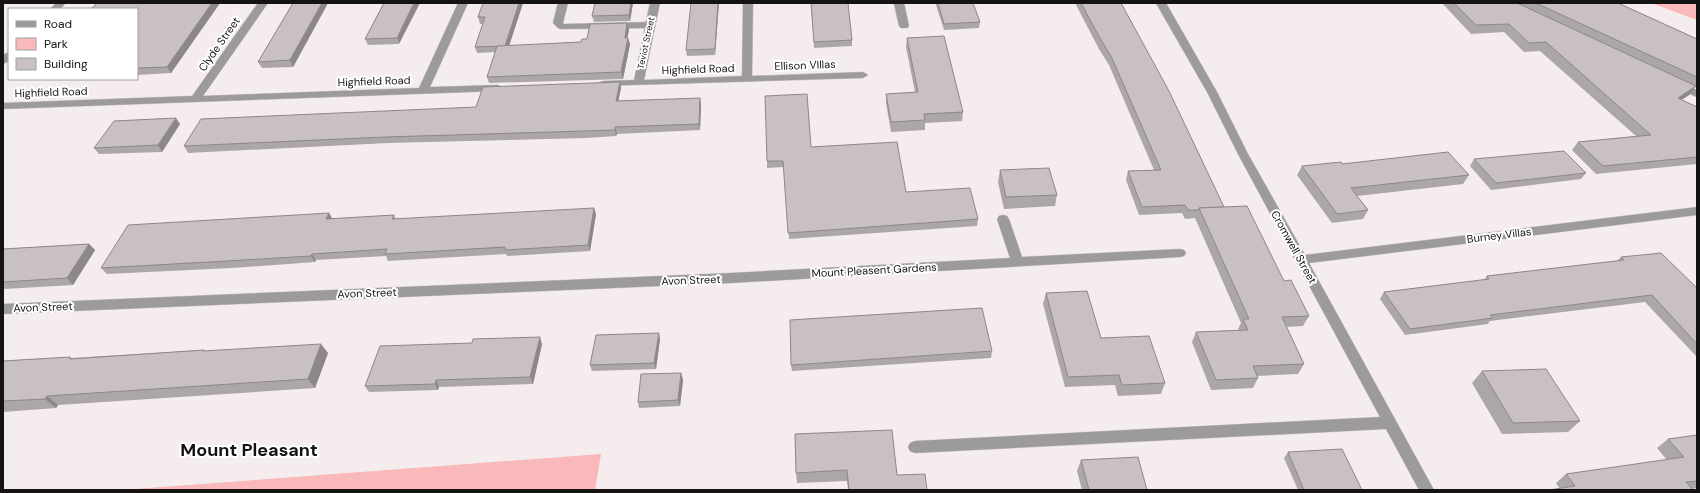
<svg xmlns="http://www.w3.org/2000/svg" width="1700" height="493" font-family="'DM Sans',sans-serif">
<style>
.green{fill:#f9b8ba}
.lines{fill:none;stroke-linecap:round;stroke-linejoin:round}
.lane-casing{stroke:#d1caca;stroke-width:1}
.street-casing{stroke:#d1caca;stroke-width:1}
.lane{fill:#9d9a9a;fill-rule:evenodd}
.street{fill:#9d9a9a;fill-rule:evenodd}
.wall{fill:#ada6a6}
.shaded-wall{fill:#8d8787}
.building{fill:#c9c1c1;stroke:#8d8787}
.labels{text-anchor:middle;stroke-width:4;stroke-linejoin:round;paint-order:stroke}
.far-street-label{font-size:9px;fill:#151212;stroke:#fff}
.street-label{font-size:11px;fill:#151212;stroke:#fff}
.near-district-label{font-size:18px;font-weight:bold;fill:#151212;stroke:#fff}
</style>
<rect width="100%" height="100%" fill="#f5eded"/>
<g class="green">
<polygon points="1651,3 1697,3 1697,20"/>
<polygon points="601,454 595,490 121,490"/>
</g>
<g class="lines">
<defs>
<polygon id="lane" points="558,3 568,3 563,23 564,24 650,22 655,25 650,28 561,29 558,28 553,23"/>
<g id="street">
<polygon points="56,3 66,3 60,9 50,9"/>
<polygon points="258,3 268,3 203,96 419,88 458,3 468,3 430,87 498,85 503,88 498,91 3,109 3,103 192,96"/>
<polygon points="650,3 660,3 644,80 742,76 743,3 753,3 752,76 863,72 868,75 863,78 600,86 599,84 600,82 604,81 634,80"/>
<polygon points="894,3 904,3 909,26 907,28 901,28 899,26"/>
<polygon points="1156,3 1166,3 1217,92 1248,154 1305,255 1697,207 1697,215 1309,263 1434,490 1419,490 1386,429 915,453 910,451 908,447 910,443 915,441 1380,417 1238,154 1207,92"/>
<polygon points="9,52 9,61 3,64 3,55"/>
<polygon points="1676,82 1697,90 1697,97 1672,87 1671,85"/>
<polygon points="1003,215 1007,216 1009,219 1022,257 1180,249 1184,250 1186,253 1184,256 1180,257 731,283 3,314 3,304 731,273 1010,258 997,219 999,216"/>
</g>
</defs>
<use href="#lane" class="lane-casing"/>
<use href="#street" class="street-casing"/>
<use href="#lane" class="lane"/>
<use href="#street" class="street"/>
</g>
<g class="wall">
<polygon points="97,3 220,3 171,73 137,75 137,9"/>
<polygon points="293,3 328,3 293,67 262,68 258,62"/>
<polygon points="384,3 399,44 368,45 365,39"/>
<polygon points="483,3 523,3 509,46 581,42 587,39 627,23 629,30 627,38 630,44 623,79 489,83 487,77 495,52 477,53 475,47 483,24 480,24 478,17"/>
<polygon points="595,3 633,3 630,21 594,22 592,16"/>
<polygon points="719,3 715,55 687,56 686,50"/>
<polygon points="811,3 852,40 852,46 814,48"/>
<polygon points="936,3 973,3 980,22 979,28 944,30 936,5"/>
<polygon points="1075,3 1121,3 1224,207 1284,281 1309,316 1303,326 1286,327 1304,364 1298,374 1257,376 1258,378 1253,388 1211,390 1192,342 1196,332 1239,330 1238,329 1241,323 1195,218 1185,219 1182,213 1139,215 1126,180 1128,171 1154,170 1109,65 1099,49"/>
<polygon points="1442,3 1618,3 1697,39 1697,88 1695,87 1689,95 1681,100 1697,107 1697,164 1596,174 1572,150 1578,142 1636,136 1540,51 1524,52 1504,32 1471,34"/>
<polygon points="907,38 963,112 962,121 925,123 925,130 891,132 886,103 886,94 915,92 906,47"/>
<polygon points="620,82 621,88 618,101 700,98 701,105 700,130 617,134 616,136 586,138 388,143 188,153 184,146 476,107"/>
<polygon points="180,124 162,152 99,154 94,148"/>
<polygon points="811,147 906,192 978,219 977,226 789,239 784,167 767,168 767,161"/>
<polygon points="1474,159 1586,173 1581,179 1491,190 1470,166"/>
<polygon points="1342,164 1469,175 1463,184 1357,196 1368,210 1363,219 1332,223 1297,175 1302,166"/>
<polygon points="1000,170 1057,195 1055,206 1004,209 998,182"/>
<polygon points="329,213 332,219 394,215 396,219 596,214 590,251 507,256 506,254 388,261 386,256 316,260 315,262 232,268 107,274 101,268"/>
<polygon points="89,244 95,250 73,285 5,289 3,287 3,249"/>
<polygon points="1621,257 1697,288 1697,357 1645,302 1490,321 1488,324 1405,335 1380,299 1384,292 1484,280 1487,276 1617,261"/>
<polygon points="1046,293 1101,338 1165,383 1161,394 1118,396 1115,385 1065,387 1043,304"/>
<polygon points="660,339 656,369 592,371 590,365"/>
<polygon points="542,344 533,384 439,387 438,390 369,392 365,386"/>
<polygon points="204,350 205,351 328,353 315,388 58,405 56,408 3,412 3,361 70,357 72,358"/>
<polygon points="992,351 991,358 792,371 791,365"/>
<polygon points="1482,371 1580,421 1568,432 1502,434 1472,383"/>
<polygon points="681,373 683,380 680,406 639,408 638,402"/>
<polygon points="795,434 897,475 927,490 848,490 847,481 797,483 796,473"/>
<polygon points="1697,435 1697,488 1692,489 1560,489 1556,483 1566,474 1667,460 1657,448 1668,439"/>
<polygon points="1288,452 1362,490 1298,490 1284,458"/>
<polygon points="1081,460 1147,490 1082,490 1077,471"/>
</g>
<g class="shaded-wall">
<polygon points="212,3 220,3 171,73 167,67"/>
<polygon points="322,3 328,3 293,67 290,60"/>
<polygon points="414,3 420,3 399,44 397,38"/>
<polygon points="519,3 523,3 507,52 505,46"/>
<polygon points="631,3 633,3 630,21 629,15"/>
<polygon points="718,3 719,3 715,55 715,49"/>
<polygon points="627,23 629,30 626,44 625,38"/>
<polygon points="628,38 630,44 623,79 621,72"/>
<polygon points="620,82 621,88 617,108 616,101"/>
<polygon points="1696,86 1689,95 1671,107 1678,98"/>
<polygon points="700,98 701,105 700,130 699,124"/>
<polygon points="176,118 180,124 162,152 158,145"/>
<polygon points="615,127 617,134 616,136 615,130"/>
<polygon points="594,208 596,214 590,251 588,245"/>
<polygon points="329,213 333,220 326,219"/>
<polygon points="89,244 95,250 73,285 67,278"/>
<polygon points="312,254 316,260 315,262 311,256"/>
<polygon points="659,333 660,339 656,369 654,363"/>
<polygon points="540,337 542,344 533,384 530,377"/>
<polygon points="321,344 328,353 315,388 308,379"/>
<polygon points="681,373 683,380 680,406 678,400"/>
<polygon points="436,380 439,387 438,390 435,384"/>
<polygon points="47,396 58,405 56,408 45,399"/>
</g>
<g class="building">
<polygon points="97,3 212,3 167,67 137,68 137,9 91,9"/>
<polygon points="293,3 322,3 290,60 258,62"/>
<polygon points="384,3 414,3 397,38 365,39"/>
<polygon points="483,3 519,3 505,46 475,47 485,17 478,17"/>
<polygon points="595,3 631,3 629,15 592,16"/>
<polygon points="691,3 718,3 715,49 686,50"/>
<polygon points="811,3 848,3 852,40 814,42"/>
<polygon points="938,3 973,3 980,22 944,24"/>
<polygon points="1081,3 1121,3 1169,91 1224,207 1199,208 1199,210 1188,210 1185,205 1142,207 1128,171 1161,170 1111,56 1101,40"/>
<polygon points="1454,3 1517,3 1696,86 1678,98 1697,107 1697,157 1603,166 1578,142 1651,135 1546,42 1529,43 1509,24 1476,25"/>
<polygon points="1536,3 1618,3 1697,39 1697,77"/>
<polygon points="627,23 625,38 628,38 621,72 487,77 497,46 581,42 582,39 587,39 590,24"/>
<polygon points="944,36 963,112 924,114 925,120 891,122 886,94 918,92 907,38"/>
<polygon points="620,82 616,101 700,98 699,124 615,127 615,130 584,131 385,137 184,146 201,119 476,107 483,87"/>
<polygon points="807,94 811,147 897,142 906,192 970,188 978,219 788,233 783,161 767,161 765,96"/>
<polygon points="176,118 158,145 94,148 114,121"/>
<polygon points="1564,151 1586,173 1496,183 1474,159"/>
<polygon points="1448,152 1469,175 1351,188 1368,210 1337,214 1302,166 1341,162 1342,164"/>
<polygon points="1049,168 1057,195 1006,197 1000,170"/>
<polygon points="1247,206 1284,281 1291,280 1309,316 1282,317 1304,364 1253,366 1258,378 1216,380 1196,332 1248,330 1243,319 1249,319 1199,208"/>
<polygon points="594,208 588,245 505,250 505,247 385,254 387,249 312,254 311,256 227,261 101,268 128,225 329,213 326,219 394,215 392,219"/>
<polygon points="89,244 67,278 3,282 3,249"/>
<polygon points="1661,253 1697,288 1697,344 1652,295 1490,315 1493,318 1410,329 1384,292 1489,279 1487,276 1624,260 1621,257"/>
<polygon points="1087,291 1101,338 1149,336 1165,383 1122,385 1119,375 1068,377 1046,293"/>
<polygon points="982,308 992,351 791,365 790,320"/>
<polygon points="659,333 654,363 590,365 596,335"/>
<polygon points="540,337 530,377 436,380 435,384 365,386 380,346 472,343 473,339"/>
<polygon points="321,344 308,379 47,396 45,399 3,401 3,361 70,357 70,359 204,350 203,351"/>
<polygon points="1546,369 1580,421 1513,423 1482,371"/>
<polygon points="681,373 678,400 638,402 641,374"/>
<polygon points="892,430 897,475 925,474 927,490 849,490 847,470 796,473 795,434"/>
<polygon points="1697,435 1697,481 1686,482 1693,490 1549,490 1575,486 1566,474 1684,457 1668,439"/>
<polygon points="1342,449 1362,490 1304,490 1288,452"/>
<polygon points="1138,457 1147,490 1089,490 1081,460"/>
</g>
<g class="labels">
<g class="far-street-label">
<text transform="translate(646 43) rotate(-78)" y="3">Teviot Street</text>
</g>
<g class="street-label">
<text transform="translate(219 44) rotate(-55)" y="4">Clyde Street</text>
<text transform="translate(805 65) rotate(-2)" y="4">Ellison VIllas</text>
<text transform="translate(698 69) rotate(-2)" y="4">Highfield Road</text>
<text transform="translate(374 81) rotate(-2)" y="4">Highfield Road</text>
<text transform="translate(51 92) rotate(-2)" y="4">Highfield Road</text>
<text transform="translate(1499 235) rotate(-7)" y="4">Burney Villas</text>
<text transform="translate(1294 247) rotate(61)" y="4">Cromwell Street</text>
<text transform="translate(874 270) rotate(-3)" y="4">Mount Pleasent Gardens</text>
<text transform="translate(691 280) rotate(-2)" y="4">Avon Street</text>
<text transform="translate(367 293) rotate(-2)" y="4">Avon Street</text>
<text transform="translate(43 307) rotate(-2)" y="4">Avon Street</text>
</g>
<g class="near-district-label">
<text x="249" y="456">Mount Pleasant</text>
</g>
</g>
<rect width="1700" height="493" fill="none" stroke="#151212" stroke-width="8"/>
<rect x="8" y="8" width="130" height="72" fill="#ffffff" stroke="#a1a0a0"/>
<rect x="16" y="21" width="20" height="6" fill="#9d9a9a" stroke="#a1a0a0"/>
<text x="44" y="28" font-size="12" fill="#151212">Road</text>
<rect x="16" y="38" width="20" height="12" fill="#f9b8ba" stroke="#a1a0a0"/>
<text x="44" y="48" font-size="12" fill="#151212">Park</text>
<rect x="16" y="58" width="20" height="12" fill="#c9c1c1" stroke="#a1a0a0"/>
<text x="44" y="68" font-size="12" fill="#151212">Building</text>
</svg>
